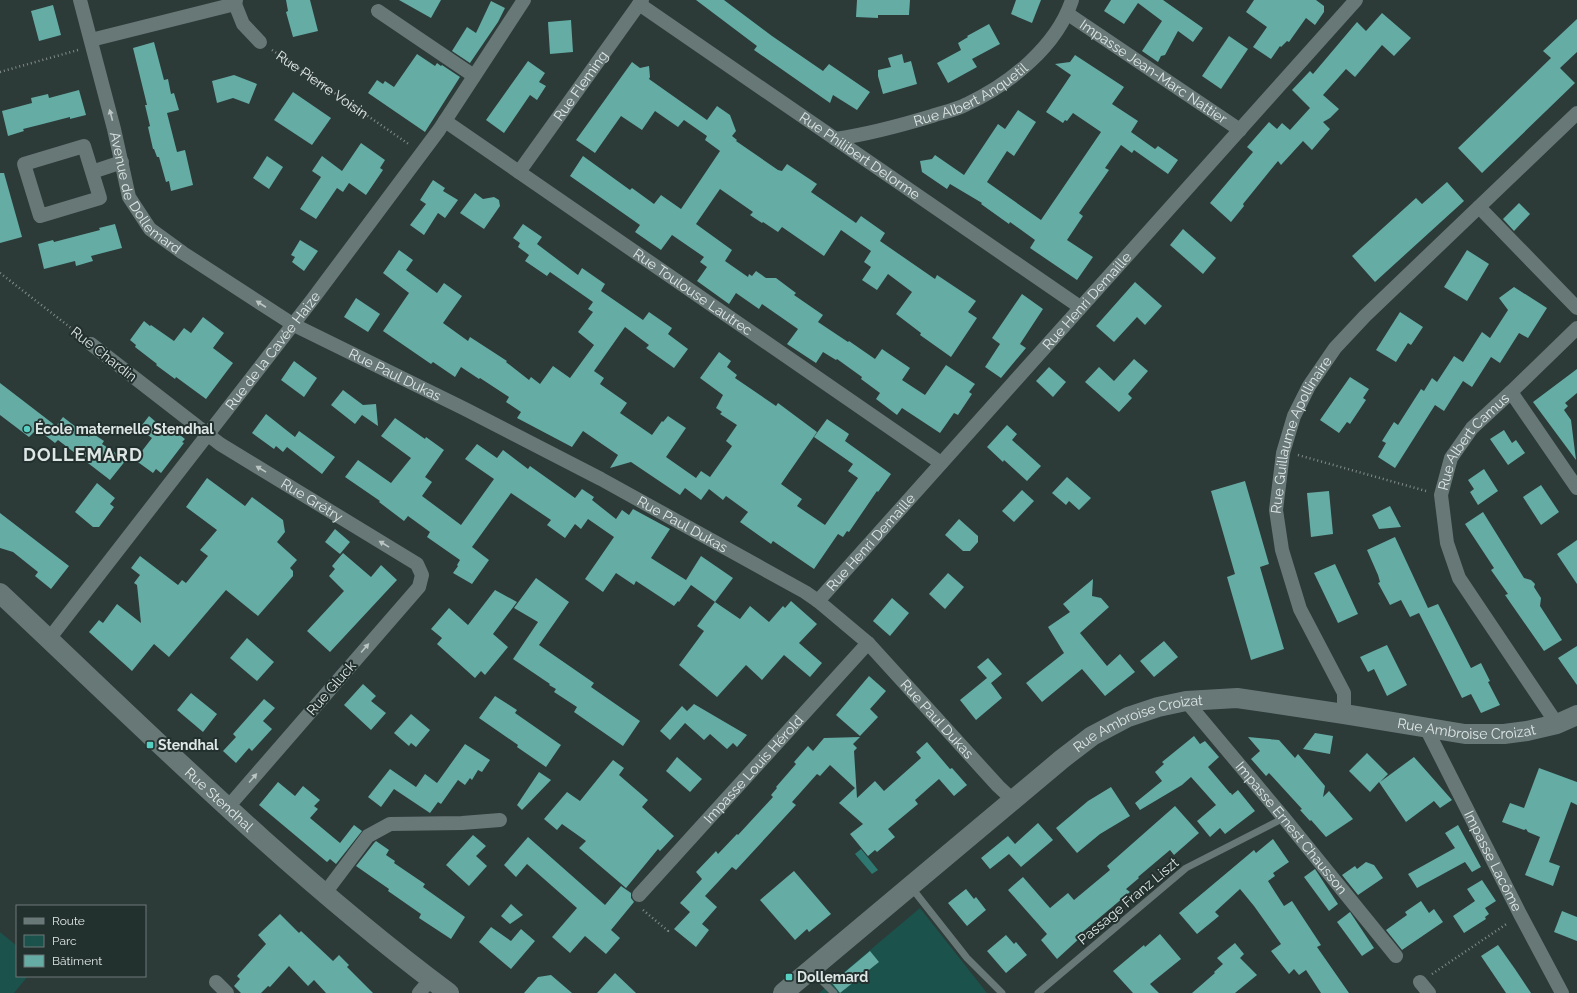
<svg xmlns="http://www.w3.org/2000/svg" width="1577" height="993" font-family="Raleway,sans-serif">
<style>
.green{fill:#1b524c}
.water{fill:#2e7871}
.building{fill:#64aca4}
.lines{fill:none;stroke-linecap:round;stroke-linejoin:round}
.path{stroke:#828d8c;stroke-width:2.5;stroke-dasharray:1 3;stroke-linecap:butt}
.lane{stroke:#687876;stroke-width:7}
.street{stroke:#687876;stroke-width:14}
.secondary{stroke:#687876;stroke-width:20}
.oneway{fill:#bbc6c4}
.poi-dot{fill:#57cec2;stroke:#22302e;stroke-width:1.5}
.labels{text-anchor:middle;stroke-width:4;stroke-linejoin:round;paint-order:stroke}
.street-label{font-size:14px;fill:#dee7e6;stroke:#22302e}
.poi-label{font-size:14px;font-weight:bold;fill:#dee7e6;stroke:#22302e;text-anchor:start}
.district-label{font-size:18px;font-weight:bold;letter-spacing:1px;fill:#dee7e6;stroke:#22302e}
</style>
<rect width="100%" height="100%" fill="#2c3a38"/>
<g class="green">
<polygon points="920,908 987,993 819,993"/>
<polygon points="0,932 17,946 17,976 28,976 14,993 0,993"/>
</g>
<polygon class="water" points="861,849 878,870 872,874 855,854"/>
<g class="building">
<polygon points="286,0 310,0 318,31 293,37 286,12 288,11"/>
<polygon points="399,0 441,0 431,18"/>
<polygon points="696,0 724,0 772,36 823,71 829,64 870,92 857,110 833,95 830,103 754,50 757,46"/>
<polygon points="857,0 910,0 909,15 878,15 878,18 856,17"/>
<polygon points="1016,0 1041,0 1032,23 1011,14"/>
<polygon points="1111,0 1163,0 1203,28 1193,42 1178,31 1165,55 1161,56 1158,62 1142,51 1162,21 1138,3 1124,24 1104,11"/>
<polygon points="1254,0 1316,0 1324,6 1324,12 1315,25 1306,18 1289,42 1287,41 1281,47 1280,46 1271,59 1253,47 1267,27 1246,12"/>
<polygon points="491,1 505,8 498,22 470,63 452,51 467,27 476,33"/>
<polygon points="53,5 61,35 39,41 31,11"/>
<polygon points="1382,13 1411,38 1394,56 1382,45 1355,77 1346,69 1323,95 1339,109 1330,118 1323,122 1330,129 1312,150 1303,141 1281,165 1278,161 1243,204 1244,206 1231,222 1210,203 1253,152 1247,147 1269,122 1277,129 1282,123 1290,130 1310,108 1292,90 1310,71 1313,74 1357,22 1366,31"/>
<polygon points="1577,19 1577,52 1560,68 1575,83 1482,173 1458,148 1551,58 1543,51"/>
<polygon points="571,20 573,52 550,54 548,22"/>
<polygon points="989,24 1000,44 972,59 977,67 948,83 937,63 961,50 958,43 968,37 967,36"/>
<polygon points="1229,36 1248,49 1221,89 1202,76"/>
<polygon points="154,42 164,80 168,79 171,94 174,93 179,110 167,113 177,152 185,150 193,185 171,191 169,181 166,182 159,157 157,157 154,149 153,149 148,127 150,126 145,105 147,105 133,48"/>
<polygon points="417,54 435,66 437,63 441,66 442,65 460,77 425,132 368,93 377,80 383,84 385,81 394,87"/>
<polygon points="902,54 904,63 911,61 917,84 883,94 878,76 878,70 891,67 888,58"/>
<polygon points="1075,55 1124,87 1112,104 1138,121 1131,132 1155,149 1158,146 1178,160 1168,174 1134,150 1132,153 1121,145 1105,168 1109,170 1079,213 1083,216 1067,240 1093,257 1077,280 1030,248 1035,240 1010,222 1009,224 981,204 982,203 950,184 947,189 922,172 920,161 932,159 935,155 964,175 998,124 1005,129 1018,110 1036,122 1014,156 1007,151 987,182 1041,220 1101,132 1073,113 1067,121 1065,120 1063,123 1046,112 1071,75 1055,64 1070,62"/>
<polygon points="528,61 545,73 539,82 546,86 537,100 530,95 504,133 486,120"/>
<polygon points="632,62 640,68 649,66 650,77 649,79 707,120 717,106 730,115 736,131 732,136 737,140 736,141 778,170 782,171 787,164 817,184 811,192 856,223 861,216 885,233 880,241 935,279 937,275 976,301 968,312 977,318 951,357 920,335 921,333 896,314 912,292 888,274 877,290 862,280 871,267 864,262 871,251 841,230 824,256 782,227 778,232 763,222 762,223 750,215 753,212 720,189 696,224 732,250 725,261 748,277 749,274 752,276 756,271 766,278 776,278 796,293 794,295 823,315 818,322 848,342 849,341 875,359 882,349 910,368 902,380 925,395 946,365 975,384 969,392 972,394 958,415 954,413 940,433 902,408 897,415 876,399 880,393 861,379 862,377 837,359 836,360 823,352 816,363 787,344 798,329 762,304 759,309 736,293 729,304 697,281 707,267 700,262 704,257 672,235 661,250 635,232 640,225 570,176 583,156 630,190 632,188 654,204 661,195 681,209 720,151 705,140 707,136 684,120 678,127 655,111 642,130 621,116 595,153 576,140"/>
<polygon points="234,75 257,84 249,104 233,98 217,103 212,81"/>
<polygon points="79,90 86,115 70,119 70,117 39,125 23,129 24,131 8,136 2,111 32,103 31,98 48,94 49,98"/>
<polygon points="293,92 331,118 312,145 274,120"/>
<polygon points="361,143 385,160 380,168 383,170 366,195 349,183 343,192 337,188 316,219 300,209 321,177 312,171 322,156 342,171"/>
<polygon points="267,156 283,167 269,189 253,178"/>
<polygon points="0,173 4,173 22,237 0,243"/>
<polygon points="433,180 445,188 443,191 458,200 445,218 438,213 424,235 410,225 426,204 420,200"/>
<polygon points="1447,182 1464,201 1375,282 1352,256 1416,198 1422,204"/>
<polygon points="475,193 483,199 494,197 499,200 500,206 484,229 460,213"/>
<polygon points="1519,203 1530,214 1514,231 1503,219"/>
<polygon points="115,224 122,248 91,256 93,261 76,266 75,261 44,269 38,244 53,240 54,242 100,230 99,228"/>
<polygon points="523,224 542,237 537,244 578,275 582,268 605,284 601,291 643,320 649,312 672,328 668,334 688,349 674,368 646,348 649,345 625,327 594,371 604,378 600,384 627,403 620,413 652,435 662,421 663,422 668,416 686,428 666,457 696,478 701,471 710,477 732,446 726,441 737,425 720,414 722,412 716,408 723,395 700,378 719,352 731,361 727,367 737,375 735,378 776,406 778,403 817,432 781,484 802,499 797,506 825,525 858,478 848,471 853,464 814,437 827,419 849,434 845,441 891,474 878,492 877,491 849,532 847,531 843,537 838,534 814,569 773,541 771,544 740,522 748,512 726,496 723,500 709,489 701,500 685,488 680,495 631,462 610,468 618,455 583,431 572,447 517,418 521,412 506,402 509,397 480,378 479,379 461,367 455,377 433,362 431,364 383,331 409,293 383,273 399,250 413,260 406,270 437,293 444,283 462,296 443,323 468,341 470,337 507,361 506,362 529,380 531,377 540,384 553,366 570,378 594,345 578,332 593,312 588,309 593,302 550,272 547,276 525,261 529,255 518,247 520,243 513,238"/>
<polygon points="1183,229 1216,258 1203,274 1170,245"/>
<polygon points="300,240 318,251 304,271 292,262 295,257 291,255"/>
<polygon points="1467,250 1489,264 1467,301 1444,287"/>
<polygon points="1135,282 1162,306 1145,325 1137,317 1114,342 1096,326"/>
<polygon points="1514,287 1547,308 1528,338 1519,333 1500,363 1491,357 1472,387 1463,381 1444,411 1435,405 1395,468 1378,457 1386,443 1382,441 1394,422 1398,425 1421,389 1424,391 1432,378 1437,382 1454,356 1463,362 1482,332 1490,338 1508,310 1499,298"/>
<polygon points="1022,294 1043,309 1020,344 1026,348 1001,378 985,367 1000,344 992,338"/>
<polygon points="356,298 380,314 368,332 344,317"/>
<polygon points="1400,312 1423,327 1411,345 1408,343 1396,362 1376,350"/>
<polygon points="203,317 224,333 213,348 233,363 206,399 176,377 175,379 156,365 157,364 135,347 136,345 130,340 144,321 150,326 151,325 174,341 184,328 191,333"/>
<polygon points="1134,359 1148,371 1128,394 1132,398 1119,412 1085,382 1099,367 1114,381"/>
<polygon points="294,361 317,378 304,397 281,380"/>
<polygon points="1049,367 1066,382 1053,397 1036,381"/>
<polygon points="1577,369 1577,393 1565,403 1568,406 1564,410 1571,420 1576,460 1533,402"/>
<polygon points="1350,377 1369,389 1363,398 1366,400 1350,424 1347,422 1339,433 1320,420"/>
<polygon points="0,383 56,426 63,417 89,437 92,433 104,441 102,444 126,460 110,480 58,440 55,443 37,429 29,437 0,415"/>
<polygon points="343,390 363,405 376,404 378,426 362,415 355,424 331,405"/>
<polygon points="266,414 295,437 299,431 335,457 322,474 287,447 283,452 276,446 274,449 252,433"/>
<polygon points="149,416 163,428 166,424 185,439 182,442 184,443 161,473 156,469 153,473 135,460 152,438 139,429"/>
<polygon points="395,418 425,439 426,437 444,450 425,477 432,482 422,496 461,525 494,479 465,459 477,444 497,458 503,450 528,469 530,466 575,498 582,489 594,497 592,500 616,519 622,510 629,515 633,509 670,529 651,558 686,580 701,556 733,578 715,602 691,585 679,602 678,601 674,606 636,581 634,585 616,573 603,592 585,579 614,537 588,519 581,529 575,524 565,538 547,525 551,520 511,493 472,547 489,560 472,584 453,573 458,566 457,565 460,560 427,537 430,532 408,516 404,521 379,502 380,501 345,477 358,460 391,483 411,458 381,436"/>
<polygon points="1007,425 1017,434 1012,440 1041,466 1027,481 1004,460 1003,462 987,447"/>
<polygon points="1504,430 1512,443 1516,440 1525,453 1508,465 1490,439"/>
<polygon points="1484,469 1498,491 1478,505 1470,492 1474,489 1468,480"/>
<polygon points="1067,477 1091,498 1079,510 1069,501 1066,505 1052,493"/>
<polygon points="207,478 245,506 252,497 283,520 285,532 277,542 297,560 290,568 293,571 293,576 258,616 226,590 169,657 154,644 132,671 89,632 99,620 103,623 117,604 141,623 137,585 134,583 140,575 131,568 140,556 178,585 182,580 186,583 208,556 200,550 217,530 186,507"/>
<polygon points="1245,481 1269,564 1260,567 1284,649 1251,660 1227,577 1235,574 1211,491"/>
<polygon points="97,483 115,498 110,504 114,507 99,527 93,527 75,512"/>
<polygon points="1541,485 1559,512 1541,525 1523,497"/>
<polygon points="1022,490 1034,501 1014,522 1002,511"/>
<polygon points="1329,491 1333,534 1311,537 1307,493"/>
<polygon points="1390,506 1401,527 1379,529 1372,515"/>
<polygon points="1483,512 1524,578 1531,580 1535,584 1534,587 1541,598 1540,606 1562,640 1544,651 1505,595 1508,594 1491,570 1494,568 1465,524"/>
<polygon points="0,513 69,566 51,589 35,576 38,572 13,552 0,548"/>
<polygon points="959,519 978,536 978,542 970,551 963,551 945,535"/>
<polygon points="335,529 350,542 340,554 325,542"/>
<polygon points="1395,537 1428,608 1438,604 1471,668 1481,663 1490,681 1488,682 1500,705 1481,713 1471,694 1462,698 1419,613 1410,617 1401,600 1390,605 1378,583 1380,582 1378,575 1367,550"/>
<polygon points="1577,540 1577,584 1557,554"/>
<polygon points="343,553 371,577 381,565 397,580 330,652 307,631 344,591 329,576 335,569 332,566"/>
<polygon points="1335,564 1358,614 1338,623 1314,573"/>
<polygon points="948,573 964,587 945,609 929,594"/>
<polygon points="536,578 569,602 539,645 594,683 591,687 640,721 623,746 574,712 577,707 554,692 556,689 549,685 550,684 513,659 538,622 514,608"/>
<polygon points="1093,579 1092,596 1101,598 1109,607 1080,633 1107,666 1120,654 1135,672 1105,696 1082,669 1042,702 1026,683 1064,653 1048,627 1070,612 1063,604"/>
<polygon points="495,590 517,602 493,634 508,647 485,675 481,671 475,678 437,644 442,638 431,629 449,608 468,625"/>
<polygon points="892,598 909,613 890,636 873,621"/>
<polygon points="791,601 817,624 799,643 822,663 810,677 784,655 762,680 746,665 717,697 679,665 704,631 697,626 715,602 740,619 750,606 769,622 783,606 785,608"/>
<polygon points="247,638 274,662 257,681 230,658"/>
<polygon points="1164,641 1178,657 1154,677 1140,661"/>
<polygon points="1387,645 1407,685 1387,696 1374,669 1368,672 1360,657"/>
<polygon points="1577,646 1577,685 1558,658"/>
<polygon points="988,658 1002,674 991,683 1002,698 976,720 960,700 987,678 977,667"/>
<polygon points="869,676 886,691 870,709 878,717 860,736 836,715"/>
<polygon points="363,684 376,696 371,701 386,713 371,730 344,705"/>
<polygon points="191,693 217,714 203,732 177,710"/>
<polygon points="495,696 517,710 515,713 561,745 546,767 517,747 518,745 479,718"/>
<polygon points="264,699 275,708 263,721 272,729 252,751 249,748 236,763 223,751 236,737 233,734"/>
<polygon points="694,704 723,721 747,735 737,747 733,743 727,749 710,734 704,740 685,723 670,740 660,731 682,706 687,711"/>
<polygon points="411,714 430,730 416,747 411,743 409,746 394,733"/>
<polygon points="1315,733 1333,736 1330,754 1303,749"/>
<polygon points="1194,736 1200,744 1205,741 1219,757 1208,767 1230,793 1231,793 1232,795 1238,790 1255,811 1225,834 1220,828 1210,837 1197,821 1216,805 1191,777 1182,785 1140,810 1135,803 1162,781 1155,772 1164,764 1162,762"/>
<polygon points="860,737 853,744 857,748 854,751 857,798 875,781 884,791 921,758 916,752 927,742 950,769 952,768 967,785 954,796 939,779 915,800 918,804 888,829 895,837 877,852 875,850 868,856 850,834 863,824 839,803 855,788 830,765 820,776 817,774 792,802 796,805 736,870 732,867 705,896 717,907 702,924 709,930 696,947 674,929 690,912 680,903 702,879 696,872 716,851 718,854 737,834 738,835 773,797 771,795 777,788 776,787 796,764 794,762 808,746 813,751 824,738"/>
<polygon points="1248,737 1279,740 1295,758 1298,754 1325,786 1323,797 1329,791 1353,819 1326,837 1311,820 1310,821 1300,810 1302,809 1269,773 1266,776 1251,759 1260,751"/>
<polygon points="465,744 490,760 482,772 478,770 472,780 470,778 465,785 458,780 441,804 438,802 430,813 394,789 381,807 368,797 390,769 416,787 425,774 437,783"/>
<polygon points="1367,753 1388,774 1380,782 1414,757 1452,800 1440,808 1434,801 1406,822 1379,782 1370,792 1349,771"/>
<polygon points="677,757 702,779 690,792 666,771"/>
<polygon points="613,760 624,768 619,775 648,800 642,807 674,836 660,851 658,849 626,888 579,848 586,841 562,824 557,830 544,819 567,792 580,801"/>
<polygon points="1539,768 1577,782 1577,805 1571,802 1549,862 1560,866 1553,886 1525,875 1540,837 1528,832 1526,829 1524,830 1502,822 1510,803 1524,808"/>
<polygon points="539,772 551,780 522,810 517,805"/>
<polygon points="278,782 295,796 303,786 320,800 314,806 318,809 310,818 340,843 354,825 362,831 336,864 330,859 327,862 259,805"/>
<polygon points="1111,787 1130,816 1100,834 1077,853 1056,828 1088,801"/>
<polygon points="1175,806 1199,833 1174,855 1170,850 1138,877 1139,878 1126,889 1130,892 1079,935 1081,937 1057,959 1041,940 1047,934 1008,890 1023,877 1050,908 1068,893 1074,900 1110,870 1107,866"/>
<polygon points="1038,823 1053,840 1021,867 1009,854 990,869 981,858 1008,836 1015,844"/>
<polygon points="1458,825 1481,867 1472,872 1465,862 1417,888 1408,874 1455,848 1445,833"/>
<polygon points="473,835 486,846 476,856 487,866 469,886 446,865"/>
<polygon points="528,837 605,905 621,886 631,893 631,898 634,902 611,930 620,938 606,954 585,936 570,953 552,937 577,908 527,864 516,877 504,865"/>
<polygon points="1273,839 1289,862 1273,873 1275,876 1268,881 1284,906 1292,901 1321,945 1317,947 1349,993 1321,993 1306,970 1299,975 1294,969 1289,974 1271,951 1281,944 1254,906 1240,889 1215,912 1219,916 1197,934 1179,913 1254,850 1256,853"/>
<polygon points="376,841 389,850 386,855 395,861 394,863 425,884 423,887 465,917 451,939 419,918 421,914 388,891 389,889 356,866 374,843"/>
<polygon points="1366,862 1374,865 1383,878 1358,895 1342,875 1355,866 1357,869"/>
<polygon points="1315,869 1338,904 1329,911 1304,877"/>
<polygon points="794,871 831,914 809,932 807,929 795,940 760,900"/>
<polygon points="1482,880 1496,901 1485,908 1489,914 1485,917 1486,919 1464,933 1453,916 1475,901 1467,889"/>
<polygon points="966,889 974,899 976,897 986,910 967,926 948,903"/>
<polygon points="1421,901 1429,913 1434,909 1443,922 1402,950 1386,930 1407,915 1405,912"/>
<polygon points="511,904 523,915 510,924 501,916"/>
<polygon points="1562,911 1577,917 1577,941 1554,932"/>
<polygon points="1350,912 1374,948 1362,956 1337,922"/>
<polygon points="280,914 299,933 301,931 333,961 339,955 349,965 347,967 373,993 326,993 314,980 308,986 289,966 270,987 268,986 261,993 241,993 234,986 240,979 237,976 266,944 258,935"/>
<polygon points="491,927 511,941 521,929 535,941 511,969 479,942"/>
<polygon points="1160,934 1181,959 1150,984 1159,993 1133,993 1113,971 1144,945 1145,947"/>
<polygon points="1006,935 1014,944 1016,942 1027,955 1006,973 987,951"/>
<polygon points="1235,943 1244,954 1240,958 1257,975 1235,993 1192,993 1215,973 1214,972 1223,964 1217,958"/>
<polygon points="1498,945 1515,969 1531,993 1506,993 1481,956"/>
<polygon points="870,951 879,962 840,993 832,983"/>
<polygon points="615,973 636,993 597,993"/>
<polygon points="551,975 572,993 524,993 538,977"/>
</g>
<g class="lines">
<g class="path">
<path id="s1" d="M272,50L410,145"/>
<polyline points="0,72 78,50"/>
<polyline points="0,273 80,335"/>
<polyline points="1298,455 1426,491"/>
<polyline points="643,910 668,931 666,933"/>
<polyline points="1432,974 1508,923"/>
</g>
<g class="lane">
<polyline points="911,887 967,958 1002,993"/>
<polyline points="811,970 834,993"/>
<polyline points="1038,993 1186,868 1284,818"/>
</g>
<g class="street">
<path id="s2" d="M80,0L114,129L129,197L150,229L183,253L294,325L465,409L601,479L805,592L818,601L868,643L998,786L1014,801"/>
<polyline points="235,4 243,24 260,42"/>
<path id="s3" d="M639,4L1080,307"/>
<polyline points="378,11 474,76"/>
<path id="s4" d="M1068,14L1240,130"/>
<polyline points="91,40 235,4 236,0"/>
<path id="s5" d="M445,121L941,463"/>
<path id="s6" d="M835,139C870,134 899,126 932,116C944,112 956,110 967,104C1010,84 1057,46 1072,0"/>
<polyline points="92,172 84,146 24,164 40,216 100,198 92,172 122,162"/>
<path id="s7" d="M519,172L642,0"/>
<polyline points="1479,207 1577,308"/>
<path id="s8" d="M91,344L220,444L417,564L422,575L419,587L228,807"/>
<polyline points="1511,392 1577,488"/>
<path id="s9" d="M818,601L1356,0"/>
<path id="s10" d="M49,639L312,300L439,130L524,0"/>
<path id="s11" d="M1186,701L1284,818L1396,956"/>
<path id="s12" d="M1344,714V693L1300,609L1282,550L1276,510L1283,453L1294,416L1309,386L1335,348L1365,316L1577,113"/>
<path id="s13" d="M1557,724L1459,578L1447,543L1441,495L1451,458L1472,428L1511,392L1577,328"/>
<path id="s14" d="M1426,728L1520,914L1562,993"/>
<polyline points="325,893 368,836 390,824 462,823 500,820"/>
<path id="s15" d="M639,895L868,643"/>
<polyline points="216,982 227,993"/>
<polyline points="1420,982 1429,993"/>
<polyline points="419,993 431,979"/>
</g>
<g class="secondary">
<path id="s16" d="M0,593C146,730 288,873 449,993"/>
<path id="s17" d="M783,993L1062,759L1092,736L1128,717L1158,707L1186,701L1237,698L1344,714L1465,734H1504L1527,731L1557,724L1577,715"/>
</g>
</g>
<defs><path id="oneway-solid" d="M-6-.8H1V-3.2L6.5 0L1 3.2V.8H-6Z"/></defs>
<g class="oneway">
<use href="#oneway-solid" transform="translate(111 115) rotate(-105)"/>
<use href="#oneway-solid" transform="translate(261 304) rotate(-147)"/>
<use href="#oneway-solid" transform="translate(261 469) rotate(-149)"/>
<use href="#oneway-solid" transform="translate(384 544) rotate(-149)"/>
<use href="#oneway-solid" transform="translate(365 648) rotate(-49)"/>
<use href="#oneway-solid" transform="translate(253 778) rotate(-49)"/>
</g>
<g class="poi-dot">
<circle cx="27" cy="429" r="4"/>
<rect x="146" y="741" width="8" height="8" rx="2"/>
<rect x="785" y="973" width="8" height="8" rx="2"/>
</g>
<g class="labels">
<g class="street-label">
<text dy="5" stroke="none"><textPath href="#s4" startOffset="103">Impasse Jean-Marc Nattier</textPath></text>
<text dy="5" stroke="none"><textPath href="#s1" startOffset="61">Rue Pierre Voisin</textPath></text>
<text dy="5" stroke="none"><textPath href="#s7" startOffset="106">Rue Fleming</textPath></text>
<text dy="5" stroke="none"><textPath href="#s6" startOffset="144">Rue Albert Anquetil</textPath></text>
<text dy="5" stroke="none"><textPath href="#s3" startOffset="268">Rue Philibert Delorme</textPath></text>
<text dy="5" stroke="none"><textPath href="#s2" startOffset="207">Avenue de Dollemard</textPath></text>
<text dy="5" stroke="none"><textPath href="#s5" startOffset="301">Rue Toulouse Lautrec</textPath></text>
<text dy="5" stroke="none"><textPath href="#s9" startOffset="403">Rue Henri Demaille</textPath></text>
<text dy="5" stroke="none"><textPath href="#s10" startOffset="365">Rue de la Cavée Haize</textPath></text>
<text transform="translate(104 354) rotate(38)" y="5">Rue Chardin</text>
<text dy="5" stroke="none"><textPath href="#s2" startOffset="527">Rue Paul Dukas</textPath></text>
<text dy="5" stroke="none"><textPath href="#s12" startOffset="298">Rue Guillaume Apollinaire</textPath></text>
<text dy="5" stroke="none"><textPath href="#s13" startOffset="325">Rue Albert Camus</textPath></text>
<text dy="5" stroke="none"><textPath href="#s8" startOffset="271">Rue Grétry</textPath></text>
<text dy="5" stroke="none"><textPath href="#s2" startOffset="851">Rue Paul Dukas</textPath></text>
<text dy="5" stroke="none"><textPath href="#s9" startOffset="79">Rue Henri Demaille</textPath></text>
<text transform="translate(331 688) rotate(-49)" y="5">Rue Gluck</text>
<text dy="5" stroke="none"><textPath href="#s2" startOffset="1175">Rue Paul Dukas</textPath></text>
<text dy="5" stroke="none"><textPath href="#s17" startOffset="786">Rue Ambroise Croizat</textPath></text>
<text dy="5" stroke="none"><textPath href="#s17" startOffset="450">Rue Ambroise Croizat</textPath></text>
<text dy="5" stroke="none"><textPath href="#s15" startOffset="170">Impasse Louis Hérold</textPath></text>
<text dy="5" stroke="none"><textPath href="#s16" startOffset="301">Rue Stendhal</textPath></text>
<text dy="5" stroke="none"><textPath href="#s11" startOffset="165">Impasse Ernest Chausson</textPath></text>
<text dy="5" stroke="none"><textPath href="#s14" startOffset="149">Impasse Lacôme</textPath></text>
<text transform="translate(1128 901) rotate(-40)" y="5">Passage Franz Liszt</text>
</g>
<g class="poi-label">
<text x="35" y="434">École maternelle Stendhal</text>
<text x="158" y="750">Stendhal</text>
<text x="797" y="982">Dollemard</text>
</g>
<g class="district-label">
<text x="83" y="461">DOLLEMARD</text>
</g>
</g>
<rect x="16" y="905" width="130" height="72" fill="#22302e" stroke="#6d7978"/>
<rect x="24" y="918" width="20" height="6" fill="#687876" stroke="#6d7978"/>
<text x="52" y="925" font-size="12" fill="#dee7e6">Route</text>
<rect x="24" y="935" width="20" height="12" fill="#1b524c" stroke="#6d7978"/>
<text x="52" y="945" font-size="12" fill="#dee7e6">Parc</text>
<rect x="24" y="955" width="20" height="12" fill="#64aca4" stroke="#6d7978"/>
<text x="52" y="965" font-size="12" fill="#dee7e6">Bâtiment</text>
</svg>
